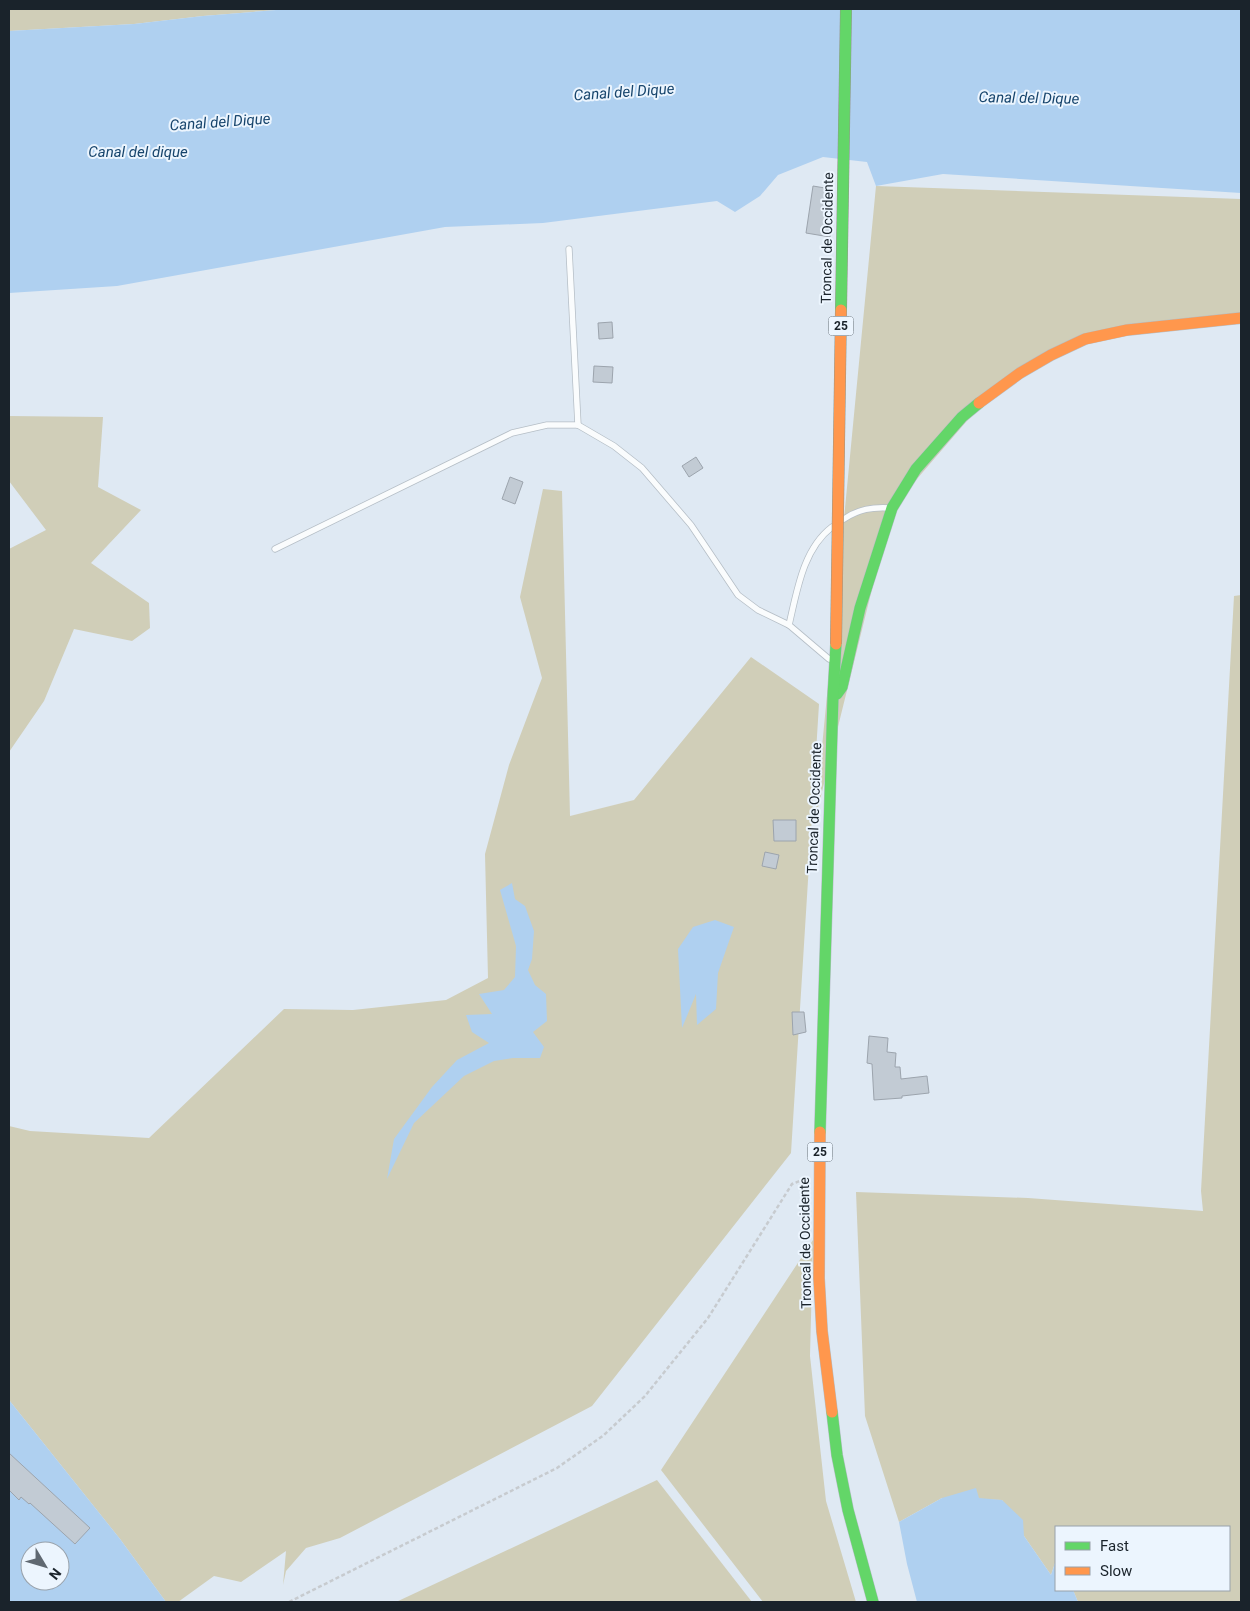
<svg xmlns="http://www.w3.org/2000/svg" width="1250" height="1611" font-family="Roboto,sans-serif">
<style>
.green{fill:#d0ceb8}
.water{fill:#afd0f0;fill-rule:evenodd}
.building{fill:#c2cbd4;stroke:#9ca4ad}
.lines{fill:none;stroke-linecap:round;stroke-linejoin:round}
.lane-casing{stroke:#b5bec6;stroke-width:7}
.fast-casing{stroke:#b5bec6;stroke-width:12}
.slow-casing{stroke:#b5bec6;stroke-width:12}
.path{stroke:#c7cbcf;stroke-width:2.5;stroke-dasharray:4 2.5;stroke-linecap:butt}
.lane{stroke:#fafcfd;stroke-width:5.5}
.fast{stroke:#63d668;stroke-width:11}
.slow{stroke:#ff974d;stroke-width:11}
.fast-bridge-casing{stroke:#94968a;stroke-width:12;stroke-linecap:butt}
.slow-bridge-casing{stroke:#94968a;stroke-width:12;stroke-linecap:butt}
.fast-bridge{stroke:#63d668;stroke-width:11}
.slow-bridge{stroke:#ff974d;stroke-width:11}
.labels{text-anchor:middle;stroke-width:4;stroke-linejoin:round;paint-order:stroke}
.shield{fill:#ecf5fe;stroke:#59626a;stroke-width:1}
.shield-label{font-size:12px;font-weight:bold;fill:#1a232b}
.street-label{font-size:14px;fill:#1a232b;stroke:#ecf5fe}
.water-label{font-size:15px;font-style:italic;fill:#16446c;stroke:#ecf5fe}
</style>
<rect width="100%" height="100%" fill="#dfe9f3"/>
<g class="green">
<polygon points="9,9 289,9 203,16 134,24 9,31"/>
<polygon points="876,186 1241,199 1241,316 1085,339 990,394 892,508 815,820"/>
<polygon points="9,416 103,417 98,487 141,510 91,563 149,603 150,628 132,641 74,629 44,701 9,752 9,549 46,530 9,481"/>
<polygon points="543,489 562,491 570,816 634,800 751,657 819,704 791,1153 592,1406 340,1538 306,1548 286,1571 283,1585 286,1551 241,1582 214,1576 178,1602 166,1602 120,1539 9,1400 9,1126 30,1131 149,1138 284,1009 353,1010 446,1000 488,978 485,854 509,765 542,678 520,597"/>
<polygon points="1241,595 1241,1602 1078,1602 1073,1590 1229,1590 1229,1527 1056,1527 1056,1560 1051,1575 1024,1536 1002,1500 942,1498 899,1522 865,1416 856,1192 1028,1198 1203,1211 1201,1191 1234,596"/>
<polygon points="813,1240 810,1356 826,1501 856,1602 763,1602 661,1470"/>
<polygon points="657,1480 752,1602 396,1602"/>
</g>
<g class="water">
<polygon points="289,9 1241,9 1241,193 943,174 876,186 867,162 823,157 778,175 760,196 735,212 717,201 543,223 445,227 117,286 9,293 9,31 134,24 203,16"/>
<polygon points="512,883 515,899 525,906 534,931 532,959 528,970 535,985 546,994 547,1021 533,1032 544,1047 540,1058 513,1058 494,1061 464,1076 414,1123 387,1179 394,1139 432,1087 457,1060 489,1043 472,1032 466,1015 492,1014 479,994 504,990 515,977 516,946 500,890"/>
<polygon points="715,920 734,927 718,973 716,1009 697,1025 696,994 682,1028 678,949 693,927"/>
<path d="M9,1400L120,1539L166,1602H9ZM30,1551H60V1581H30Z"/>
<polygon points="976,1488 979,1498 1002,1500 1023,1520 1024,1536 1051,1575 1056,1560 1056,1590 1073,1590 1078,1602 917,1602 907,1564 899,1522 942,1498"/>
</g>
<g class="building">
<polygon points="813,186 831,189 830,237 806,233"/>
<polygon points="612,322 613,338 599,339 598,323"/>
<polygon points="594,366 613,367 612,383 593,382"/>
<polygon points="696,457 703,468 689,477 682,466"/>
<polygon points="510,477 523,482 515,504 502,499"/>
<polygon points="773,820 796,820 796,841 774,841"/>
<polygon points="765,852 779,855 776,869 762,866"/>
<polygon points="792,1012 804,1012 806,1032 793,1035"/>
<polygon points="869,1036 888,1038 887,1052 896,1053 895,1067 900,1067 901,1079 927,1076 929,1093 902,1096 902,1098 874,1100 872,1064 867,1063"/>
<polygon points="9,1453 90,1528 75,1544 30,1503 29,1504 21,1497 19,1500 9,1490"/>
</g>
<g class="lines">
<defs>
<g id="lane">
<polyline points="569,249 578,425"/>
<path d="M844,519C859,509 872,507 890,508"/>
<polyline points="275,549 512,433 547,425 578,425 614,446 642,468 691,525 738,595 758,610 789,625 829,659"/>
<path d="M789,625C797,591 803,549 832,527"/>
</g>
<g id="fast">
<polyline points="837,694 842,687 860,608 892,508 916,469 962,417 979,403"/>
<polyline points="820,1132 833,696 836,644"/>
<polyline points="832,1412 837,1455 848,1510 873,1602"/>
</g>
<g id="slow">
<polyline points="979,403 1020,373 1051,355 1085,339 1127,330 1241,318"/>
<polyline points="820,1132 819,1278 822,1331 832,1412"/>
</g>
</defs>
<use href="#lane" class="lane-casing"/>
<use href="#fast" class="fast-casing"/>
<use href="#slow" class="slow-casing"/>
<polyline class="path" points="289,1602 557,1468 604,1435 645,1396 708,1318 792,1184 802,1180"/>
<use href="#lane" class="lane"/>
<use href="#fast" class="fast"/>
<use href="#slow" class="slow"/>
<defs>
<polyline id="fast-bridge" points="841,310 846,9"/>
<polyline id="slow-bridge" points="836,644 841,310"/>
</defs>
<use href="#fast-bridge" class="fast-bridge-casing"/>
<use href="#slow-bridge" class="slow-bridge-casing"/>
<use href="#fast-bridge" class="fast-bridge"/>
<use href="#slow-bridge" class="slow-bridge"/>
</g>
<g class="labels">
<g class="shield">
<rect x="828.5" y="316.5" width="25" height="19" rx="4"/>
<rect x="807.5" y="1142.5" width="25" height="19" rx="4"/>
</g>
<g class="shield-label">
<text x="841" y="330">25</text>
<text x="820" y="1156">25</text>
</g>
<g class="street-label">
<text transform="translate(827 238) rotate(-89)" y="5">Troncal de Occidente</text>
<text transform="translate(814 808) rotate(-88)" y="5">Troncal de Occidente</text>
<text transform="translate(805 1243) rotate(-91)" y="5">Troncal de Occidente</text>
</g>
<g class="water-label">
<text transform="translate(624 92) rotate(-4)" y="5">Canal del Dique</text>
<text transform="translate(1029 98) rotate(1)" y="5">Canal del Dique</text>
<text transform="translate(220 122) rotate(-4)" y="5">Canal del Dique</text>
<text x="138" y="157">Canal del dique</text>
</g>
</g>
<rect width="1250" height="1611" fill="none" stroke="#1a232b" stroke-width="20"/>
<rect x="1055" y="1526" width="175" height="65" fill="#ecf5fe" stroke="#98a1aa"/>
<rect x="1065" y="1542" width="25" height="8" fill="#63d668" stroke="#98a1aa"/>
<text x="1100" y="1551" font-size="15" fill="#1a232b">Fast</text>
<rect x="1065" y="1567" width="25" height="8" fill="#ff974d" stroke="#98a1aa"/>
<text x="1100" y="1576" font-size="15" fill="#1a232b">Slow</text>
<g transform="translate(45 1566) rotate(128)"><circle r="24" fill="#ecf5fe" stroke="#98a1aa"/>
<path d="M0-4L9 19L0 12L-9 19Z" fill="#5f6871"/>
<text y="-8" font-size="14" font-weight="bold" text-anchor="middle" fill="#1a232b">N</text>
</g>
</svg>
